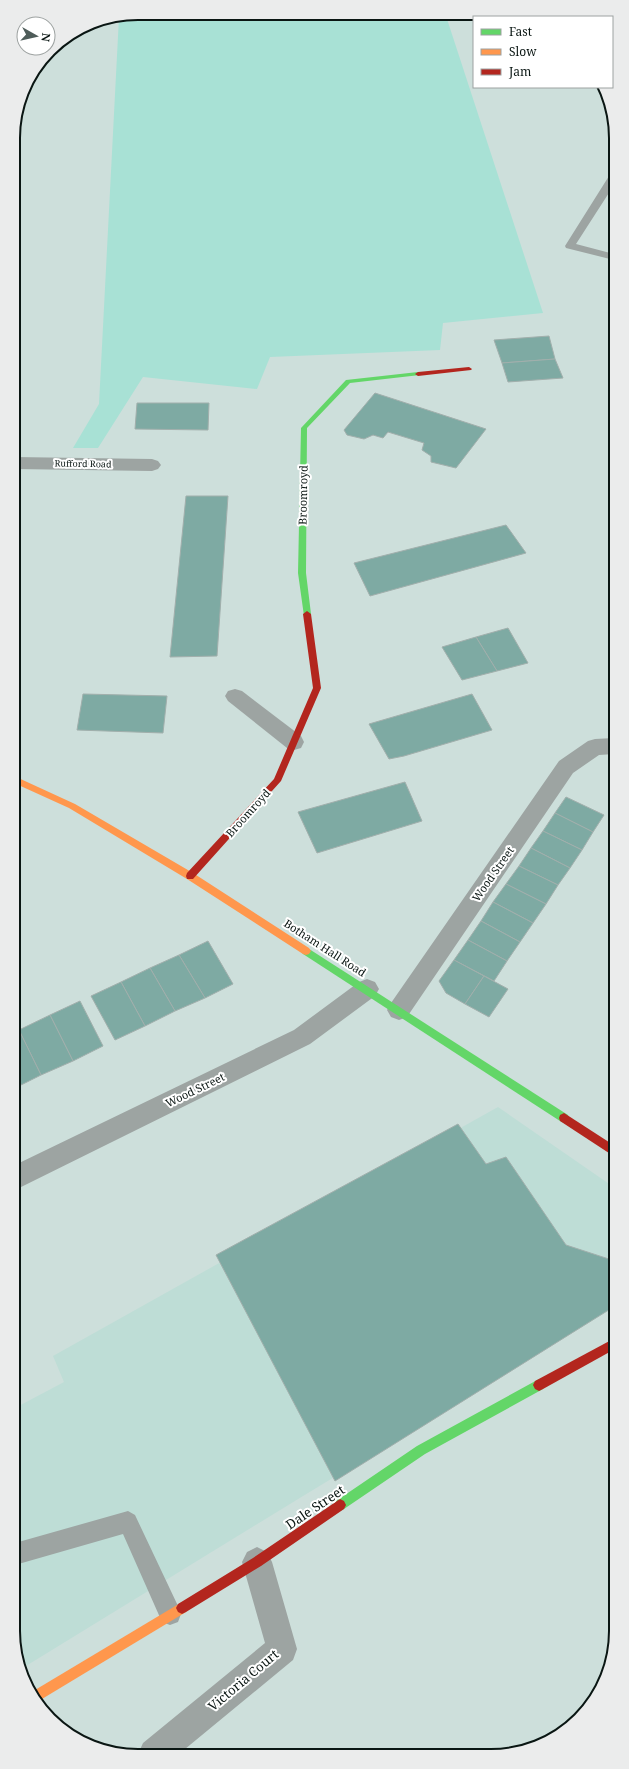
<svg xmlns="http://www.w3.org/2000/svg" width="629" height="1769" font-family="'Noto Serif',serif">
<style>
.built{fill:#beddd6}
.green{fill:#a8e1d5}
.building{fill:#7eaaa3;stroke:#a1afac}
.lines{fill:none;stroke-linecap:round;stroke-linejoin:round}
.lane{fill:#9da4a2;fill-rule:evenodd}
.street{fill:#9da4a2;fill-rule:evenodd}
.fast{fill:#63d668;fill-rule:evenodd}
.slow{fill:#ff974d;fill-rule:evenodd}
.jam{fill:#b3261e;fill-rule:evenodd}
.labels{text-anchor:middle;stroke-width:4;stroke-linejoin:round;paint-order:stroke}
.far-street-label{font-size:9px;fill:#0a1613;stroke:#fff}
.street-label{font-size:11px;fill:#0a1613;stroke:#fff}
.near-street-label{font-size:13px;fill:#0a1613;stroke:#fff}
.rim{fill:none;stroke:#0a1613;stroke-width:2}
</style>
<rect width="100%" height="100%" fill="#cddfdb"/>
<polygon class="built" points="498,1107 615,1188 615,1307 303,1496 21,1669 15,1656 15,1408 64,1382 53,1356"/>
<polygon class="green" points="159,13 407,15 447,19 543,313 443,323 440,350 270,357 257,389 143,377 98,448 73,448 99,404 119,17"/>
<g class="building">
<polygon points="549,336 555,359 502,363 494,340"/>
<polygon points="555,359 563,378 508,382 502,363"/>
<polygon points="375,393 486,429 456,468 431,462 431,456 422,450 424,443 388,432 383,438 373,435 364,439 347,435 344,430"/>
<polygon points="137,403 209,403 208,430 135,429"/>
<polygon points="186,496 228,496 217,656 170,657"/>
<polygon points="506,525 526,553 370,596 354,563"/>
<polygon points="508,628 528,663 497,671 476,637"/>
<polygon points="476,637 497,671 462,680 442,647"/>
<polygon points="83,694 167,696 163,733 77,730"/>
<polygon points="472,694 492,730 404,756 389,759 369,724"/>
<polygon points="405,782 422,821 317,853 298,812"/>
<polygon points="566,797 604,815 593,832 555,813"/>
<polygon points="555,813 593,832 582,850 543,831"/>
<polygon points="543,831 582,850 570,868 531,848"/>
<polygon points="531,848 570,868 558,885 519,866"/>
<polygon points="519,866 558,885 546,904 506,884"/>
<polygon points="506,884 546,904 533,923 493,902"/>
<polygon points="493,902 533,923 520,942 481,921"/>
<polygon points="481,921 520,942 507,961 468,940"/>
<polygon points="468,940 507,961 494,981 454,960"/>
<polygon points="208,941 233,984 205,998 179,955"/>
<polygon points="179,955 205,998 175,1011 150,968"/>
<polygon points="454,960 484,976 465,1004 446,993 439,981"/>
<polygon points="150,968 175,1011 145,1026 121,982"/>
<polygon points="484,976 508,989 489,1017 465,1004"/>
<polygon points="121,982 145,1026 115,1040 91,996"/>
<polygon points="80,1001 103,1046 73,1061 50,1015"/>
<polygon points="50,1015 73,1061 41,1075 19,1030"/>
<polygon points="19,1030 41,1075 15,1088 15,1032"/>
<polygon points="458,1124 486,1164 506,1157 566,1245 615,1261 615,1306 335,1481 216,1255"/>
</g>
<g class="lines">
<g class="lane">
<polygon points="614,173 614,185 576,244 614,254 614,260 566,248 565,246 609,176"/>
<polygon points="128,1511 135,1515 178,1606 181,1614 178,1622 170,1625 162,1622 123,1534 15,1565 15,1543"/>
</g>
<g class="street">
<polygon points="14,457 152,459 158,461 161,465 158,469 152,471 14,469"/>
<polygon points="235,689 242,691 301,736 304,742 301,748 294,750 287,748 228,701 225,696 228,691"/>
<polygon points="614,738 614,754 599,755 573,773 407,1017 399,1020 391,1017 387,1010 391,1003 559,761 588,741 595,739"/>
<polygon points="367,979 375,982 379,989 375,996 310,1044 15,1190 15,1165 294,1030 359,982"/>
<polygon points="257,1547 267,1552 272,1562 297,1649 293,1660 179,1754 138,1754 143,1743 265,1643 242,1562 247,1552"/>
</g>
<g class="fast">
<polygon points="418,372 420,373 420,375 350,383 307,428 306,573 311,614 310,616 304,616 298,573 301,428 346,380"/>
<polygon points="306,947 568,1115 569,1118 568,1121 564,1123 560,1121 303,954 301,951 303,948"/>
<polygon points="539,1379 543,1381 545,1385 543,1389 425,1454 344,1509 340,1511 336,1509 334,1505 336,1501 417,1446"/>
</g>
<g class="slow">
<polygon points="14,776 75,804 193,873 309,948 311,951 309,954 306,955 303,954 187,879 69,808 14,783"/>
<polygon points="182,1602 186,1604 188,1608 186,1612 37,1702 30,1693"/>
</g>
<g class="jam">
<polygon points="469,367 472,369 471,370 418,376 415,374 418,372"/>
<polygon points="307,611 311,614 321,688 281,781 193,879 187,879 186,876 187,873 274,779 313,688 303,614"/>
<polygon points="564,1113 615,1146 615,1157 560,1121 559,1118 560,1115"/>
<polygon points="615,1338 615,1349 543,1389 539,1391 535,1389 533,1385 535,1381"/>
<polygon points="340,1499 344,1501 346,1505 344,1509 261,1566 186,1612 182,1614 178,1612 176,1608 178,1604 253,1558"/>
</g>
</g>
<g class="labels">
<g class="far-street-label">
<text transform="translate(83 464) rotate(1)" y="3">Rufford Road</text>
</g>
<g class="street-label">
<text transform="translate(303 495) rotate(-89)" y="4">Broomroyd</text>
<text transform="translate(248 813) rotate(-48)" y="4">Broomroyd</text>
<text transform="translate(493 874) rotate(-55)" y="4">Wood Street</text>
<text transform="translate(325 948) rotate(33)" y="4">Botham Hall Road</text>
<text transform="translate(195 1090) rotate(-26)" y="4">Wood Street</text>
</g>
<g class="near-street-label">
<text transform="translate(315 1507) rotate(-34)" y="5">Dale Street</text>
<text transform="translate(243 1680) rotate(-40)" y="5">Victoria Court</text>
</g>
</g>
<path d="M0 0H629V1769H0ZM138 20H491A118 118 0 0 1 609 138V1631A118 118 0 0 1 491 1749H138A118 118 0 0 1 20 1631V138A118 118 0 0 1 138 20Z" fill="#ebecec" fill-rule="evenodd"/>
<path class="rim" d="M138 20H491A118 118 0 0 1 609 138V1631A118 118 0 0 1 491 1749H138A118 118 0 0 1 20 1631V138A118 118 0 0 1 138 20Z"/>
<rect x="473" y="16" width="140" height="72" fill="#ffffff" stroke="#9da2a1"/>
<rect x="481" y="29" width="20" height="6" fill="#63d668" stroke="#9da2a1"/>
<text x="509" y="36" font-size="12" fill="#0a1613">Fast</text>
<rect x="481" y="49" width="20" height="6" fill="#ff974d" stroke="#9da2a1"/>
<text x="509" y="56" font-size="12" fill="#0a1613">Slow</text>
<rect x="481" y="69" width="20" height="6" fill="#b3261e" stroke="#9da2a1"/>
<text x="509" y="76" font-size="12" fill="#0a1613">Jam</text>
<g transform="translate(36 36) rotate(98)"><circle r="19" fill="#ffffff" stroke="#9da2a1"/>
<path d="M0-3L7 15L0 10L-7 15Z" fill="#4e5c59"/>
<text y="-6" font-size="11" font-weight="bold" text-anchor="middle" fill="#0a1613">N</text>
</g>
</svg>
